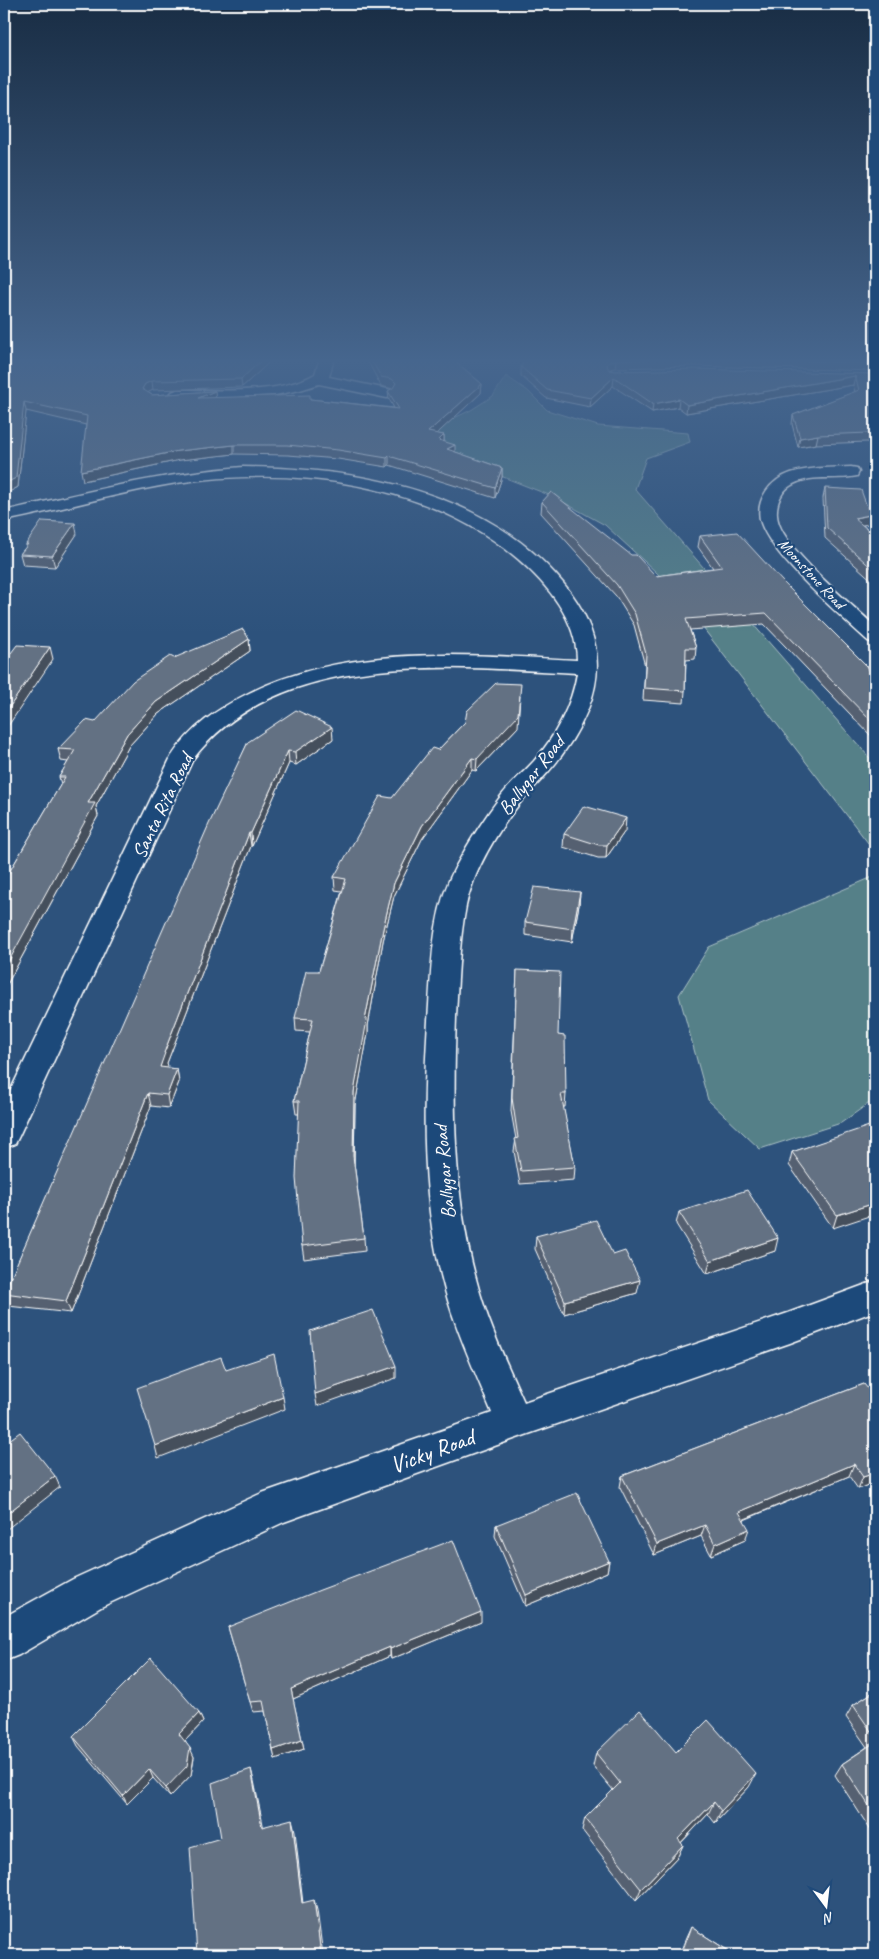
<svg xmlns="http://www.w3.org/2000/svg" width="879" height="1959" font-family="Caveat,sans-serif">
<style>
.green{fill:#558088;stroke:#aac0c4}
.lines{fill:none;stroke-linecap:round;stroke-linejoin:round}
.minor-casing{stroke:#fff;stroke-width:3}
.minor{fill:#1f4a7a;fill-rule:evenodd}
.wall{fill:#556171;stroke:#fff}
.shaded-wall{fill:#454f5c;stroke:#fff}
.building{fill:#637183;stroke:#fff}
.labels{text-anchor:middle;stroke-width:4.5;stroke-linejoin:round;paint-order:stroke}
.far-street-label{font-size:16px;fill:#fff;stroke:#1f4a7a}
.street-label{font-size:20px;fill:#fff;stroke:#1f4a7a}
.near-street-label{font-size:24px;fill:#fff;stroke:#1f4a7a}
</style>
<rect width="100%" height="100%" fill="#2d527c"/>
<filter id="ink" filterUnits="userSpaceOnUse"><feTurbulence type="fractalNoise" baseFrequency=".02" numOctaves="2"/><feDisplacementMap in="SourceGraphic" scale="10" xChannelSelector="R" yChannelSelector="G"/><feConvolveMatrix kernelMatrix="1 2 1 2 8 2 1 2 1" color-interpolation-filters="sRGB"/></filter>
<g filter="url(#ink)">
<g class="green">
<polygon points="506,376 528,391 547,410 598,426 688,433 690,442 646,458 635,489 875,764 875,852 670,585 605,525 554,497 488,471 409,429 446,422 471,410 493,396"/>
<polygon points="875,876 875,1099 841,1123 760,1149 708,1100 679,995 709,947"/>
</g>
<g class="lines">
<defs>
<g id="minor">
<path d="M320,358H334L329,377L392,390L395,393L392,396L387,398L319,384L300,390L275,395L177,400L172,398L169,395L172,392L177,390C219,390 278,395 315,374Z"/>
<path d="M243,467C362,468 495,492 571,593C597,629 605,667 588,709C579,731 565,753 549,771C540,782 529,792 520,803C498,830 473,872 466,906C459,942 458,981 456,1017C453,1103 453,1191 475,1275C486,1319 505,1360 524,1402L788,1313L875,1281V1311L790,1343L514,1439L284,1522L101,1607L19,1655L4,1661V1617L73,1579L262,1493L492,1413C473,1367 452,1322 441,1275C420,1186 423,1095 429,1005C432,959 433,907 456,866C469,842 484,818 501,796C511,783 523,773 534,761C555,737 572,705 577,673C452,667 280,647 193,759L19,1136L15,1144L4,1148V1104L171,757C191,727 217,709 249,693C351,643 468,655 577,660C577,620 547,584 518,559C426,481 293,466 177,483C119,492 62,510 4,521V511C83,493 161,473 243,467Z"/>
<path d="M851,467L857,468L859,472L857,476C835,481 810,473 790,486C778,494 774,511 779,524C790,554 850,603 875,626V643L868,641C840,615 773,558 761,523C754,501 770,480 791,473C810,467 831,468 851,467Z"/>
</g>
</defs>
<use href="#minor" class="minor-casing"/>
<use href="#minor" class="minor"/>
</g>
<g class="wall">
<polygon points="4,358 274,358 242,387 153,390 147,392 152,395 215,391 215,398 310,399 394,408 389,399 388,391 393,389 381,386 367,360 367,358 454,358 454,360 482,384 481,393 436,434 444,435 444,441 455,452 502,468 502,477 495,498 389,465 387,467 338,459 288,455 234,454 180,460 83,481 86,425 26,411 18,487 4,495"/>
<polygon points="526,358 875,358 875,372 875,371 694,366 615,368 609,370 616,371 875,374 875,444 867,442 816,444 798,447 792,424 793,415 855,392 853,385 686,413 678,407 652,412 613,386 590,407 546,398 521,376 521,367"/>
<polygon points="825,488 868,524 863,525 875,536 875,583 825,538 823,498"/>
<polygon points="542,502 656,576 713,568 698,547 700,536 782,581 869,668 868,670 875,676 875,744 872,741 873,738 764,624 690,630 696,648 695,659 686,660 685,691 684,703 643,700 645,666 634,625 616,596 541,513"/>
<polygon points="77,534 55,567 23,565 20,554 26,547 26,544"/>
<polygon points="249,639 250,651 158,714 129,746 96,806 98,816 4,990 4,881 61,784 59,777 68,762 61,761 58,749 95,722 174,658"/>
<polygon points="465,722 518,727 476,771 472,770 422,839 394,896 383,941 368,1026 368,1033 355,1105 354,1163 364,1238 365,1251 304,1259 302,1246 299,1114 296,1114 294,1101 310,1032 296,1031 295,1018 319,971 342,891 335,890 334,877 392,798"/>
<polygon points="333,739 296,765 289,763 252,846 251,846 167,1063 167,1068 177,1069 179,1082 169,1108 151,1106 71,1313 8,1306 4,1293 248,742"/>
<polygon points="625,831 606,858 598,858 563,847 564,834"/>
<polygon points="580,892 579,905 572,942 525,935 525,922"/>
<polygon points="517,970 558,1035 566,1094 565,1107 563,1107 575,1167 574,1180 520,1184 514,1151 516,1139 511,1111"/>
<polygon points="870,1127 833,1228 789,1165 792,1152"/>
<polygon points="679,1212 775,1251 707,1274 676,1224"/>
<polygon points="536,1236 613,1255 637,1293 564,1314 535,1249"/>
<polygon points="864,1384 875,1482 858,1489 849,1476 744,1520 745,1540 711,1555 701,1536 654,1555 620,1487 622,1476"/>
<polygon points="496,1525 609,1561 607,1572 525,1606 495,1536"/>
<polygon points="481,1622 391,1659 390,1656 293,1699 304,1749 275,1759 265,1711 253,1712 228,1627"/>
<polygon points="875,1691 875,1837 835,1775 842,1764 867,1747 846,1717 853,1705"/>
<polygon points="199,1713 203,1722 185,1741 194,1757 191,1775 170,1797 153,1778 127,1804 78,1746 73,1736"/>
<polygon points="676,1752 749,1787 715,1823 708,1814 681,1843 683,1845 678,1856 636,1900 582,1830 585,1818 613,1790 593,1766 596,1753"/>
<polygon points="691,1927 735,1955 679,1955 686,1938"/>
</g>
<g class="shaded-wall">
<polygon points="264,358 274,358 242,387 241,379"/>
<polygon points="616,360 615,368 610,369 606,373 607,365 610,361"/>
<polygon points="855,376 853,385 686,413 687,405"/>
<polygon points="614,377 613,386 590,407 591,398"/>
<polygon points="152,381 153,390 147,393 142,389 145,384"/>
<polygon points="482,384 481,393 428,442 428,432"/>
<polygon points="215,391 216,400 198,398"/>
<polygon points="679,399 678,407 652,412 653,404"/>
<polygon points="24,402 26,411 18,487 4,495 4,484"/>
<polygon points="444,435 444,444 439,440"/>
<polygon points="818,435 816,444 798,447 800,438"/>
<polygon points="234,445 234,454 180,460 83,481 81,471 178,451"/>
<polygon points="455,445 455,454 447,449"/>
<polygon points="389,456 389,465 387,467 387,458"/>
<polygon points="502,468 502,477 495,498 495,488"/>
<polygon points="870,515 868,524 852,527 854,518"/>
<polygon points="75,523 77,534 55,567 52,556"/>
<polygon points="249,639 250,651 158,714 129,746 96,806 98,816 4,990 4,970 88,803 127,734 156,702"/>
<polygon points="50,647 53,659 4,732 4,715"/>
<polygon points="520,696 518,727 476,771 477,759"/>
<polygon points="332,727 333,739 296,765 295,752"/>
<polygon points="288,751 289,763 252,846 251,833"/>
<polygon points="472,758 472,770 422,839 394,896 383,941 368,1026 368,1033 355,1105 354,1169 353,1156 354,1092 365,1020 383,929 394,883 422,826"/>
<polygon points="626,818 625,831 606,858 607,845"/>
<polygon points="249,833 251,846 167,1063 168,1066 163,1080 160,1067 164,1053"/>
<polygon points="580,892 579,905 572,942 573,929"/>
<polygon points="177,1069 179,1082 169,1108 167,1095"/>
<polygon points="148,1093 151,1106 71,1313 66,1301"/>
<polygon points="875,1203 875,1214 833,1228 837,1215"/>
<polygon points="778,1238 775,1251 707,1274 710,1261"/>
<polygon points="640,1280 637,1293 564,1314 565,1301"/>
<polygon points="396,1366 396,1378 317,1406 315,1394"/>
<polygon points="283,1397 285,1409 158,1458 155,1446"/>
<polygon points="854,1464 849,1476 735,1523 739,1512"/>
<polygon points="875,1473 875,1482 858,1489 863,1477"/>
<polygon points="55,1476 60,1487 7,1529 4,1524 4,1516"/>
<polygon points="705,1525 701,1536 654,1555 657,1544"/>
<polygon points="749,1529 745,1540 711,1555 715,1544"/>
<polygon points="609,1561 607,1572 525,1606 526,1595"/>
<polygon points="481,1612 481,1622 391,1659 390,1649"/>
<polygon points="390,1647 390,1656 293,1699 291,1689"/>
<polygon points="199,1713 203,1722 183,1743 179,1734"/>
<polygon points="302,1740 304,1749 275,1759 273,1750"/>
<polygon points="190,1748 194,1757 191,1775 170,1797 166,1788"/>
<polygon points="149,1769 153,1778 127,1804 123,1796"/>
<polygon points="251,1769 254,1781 266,1839 262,1827"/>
<polygon points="756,1774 749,1787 715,1823 721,1811"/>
<polygon points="714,1802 708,1814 673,1851 678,1839"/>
<polygon points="292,1819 295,1831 304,1913 302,1903"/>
<polygon points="683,1845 678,1856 636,1900 641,1889"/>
<polygon points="314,1900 317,1910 323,1955 321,1955"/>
</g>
<g class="building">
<polygon points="4,358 264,358 241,379 152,381 145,384 142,389 152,395 215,391 198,398 310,395 310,399 399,409 388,391 393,388 396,383 392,379 381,377 370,358 454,358 454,360 482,384 428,432 444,435 439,440 455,445 447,449 502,468 495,488 389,456 387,458 338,450 287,445 234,445 178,451 81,471 87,416 24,402 16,478 4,484"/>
<polygon points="526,358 668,358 616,360 610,361 607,365 609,370 616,371 695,369 875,374 875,435 869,433 818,435 800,438 793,415 859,390 855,376 687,405 679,399 653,404 614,377 591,398 547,390 521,367"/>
<polygon points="720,358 875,358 875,363"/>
<polygon points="825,488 861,490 870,515 854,518 875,536 875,571 827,528"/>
<polygon points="551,492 631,555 636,555 656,576 722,567 700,536 737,532 782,581 869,668 867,668 875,676 875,725 766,613 686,619 696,648 686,648 685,691 644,688 646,654 635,614 617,585 542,502"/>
<polygon points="42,521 75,523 52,556 20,554 28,544 26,544"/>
<polygon points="243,629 249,639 156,702 127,734 88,803 95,803 4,970 4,881 65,777 59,777 75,750 58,749 86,720 95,722 133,681 170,656 174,658"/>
<polygon points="17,645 50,647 4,715 4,658 8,657"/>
<polygon points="496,683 521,684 518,715 477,759 472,758 422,826 394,883 383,929 365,1020 367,1020 354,1092 353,1156 364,1238 302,1246 296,1178 299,1101 294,1101 313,1019 295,1018 306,971 319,971 346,879 334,877 380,796 392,798 432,748 438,750 465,722 467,711"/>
<polygon points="296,710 332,727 295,752 288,751 251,833 249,833 164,1053 165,1053 160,1067 177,1069 167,1095 148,1093 66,1301 4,1293 209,824 248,742"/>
<polygon points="584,806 626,818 607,845 599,845 564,834"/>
<polygon points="534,887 580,892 573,929 525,922"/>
<polygon points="517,970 560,972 558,1035 565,1036 566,1094 561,1094 575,1167 521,1171 515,1139 518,1138 512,1098"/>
<polygon points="875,1124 875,1203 837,1215 792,1152"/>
<polygon points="747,1190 778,1238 710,1261 679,1212"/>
<polygon points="596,1220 613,1255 625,1251 640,1280 565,1301 536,1236"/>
<polygon points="373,1310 396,1366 315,1394 310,1331"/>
<polygon points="274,1354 283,1397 155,1446 137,1388 221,1357 226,1370"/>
<polygon points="864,1384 868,1389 875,1386 875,1473 863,1477 854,1464 739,1512 749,1529 715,1544 705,1525 657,1544 622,1476"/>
<polygon points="20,1432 55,1476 4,1516 4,1444"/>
<polygon points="577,1493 609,1561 526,1595 496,1525"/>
<polygon points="453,1540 481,1612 390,1649 390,1647 291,1689 302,1740 273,1750 263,1701 250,1702 228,1627 320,1590"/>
<polygon points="151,1658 199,1713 179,1734 190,1748 187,1766 166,1788 149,1769 123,1796 73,1736"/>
<polygon points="875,1691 875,1737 853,1705"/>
<polygon points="640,1710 676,1752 708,1720 756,1774 721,1811 714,1802 678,1839 683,1845 641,1889 585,1818 620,1783 596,1753"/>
<polygon points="875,1742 875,1815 842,1764"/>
<polygon points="251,1769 262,1827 292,1819 302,1903 314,1900 321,1955 197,1955 190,1847 221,1838 212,1783"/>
<polygon points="691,1927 735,1955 681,1955"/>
</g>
</g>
<linearGradient id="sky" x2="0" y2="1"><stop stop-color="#192d44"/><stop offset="0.57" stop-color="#46668e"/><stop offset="1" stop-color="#46668e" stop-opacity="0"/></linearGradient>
<rect width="879" height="633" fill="url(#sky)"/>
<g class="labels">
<g class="far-street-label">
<text transform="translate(812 573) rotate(47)" y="6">Moonstone Road</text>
</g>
<g class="street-label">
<text transform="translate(531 775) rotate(-52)" y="7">Ballygar Road</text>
<text transform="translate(162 806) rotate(-64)" y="7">Santa Rita Road</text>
<text transform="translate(444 1172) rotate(-95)" y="7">Ballygar Road</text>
</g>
<g class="near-street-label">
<text transform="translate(432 1451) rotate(-20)" y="8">Vicky Road</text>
</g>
</g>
<rect width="879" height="1959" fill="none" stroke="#1f4a7a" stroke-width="20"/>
<rect x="10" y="10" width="859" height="1939" fill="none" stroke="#fff" stroke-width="2" filter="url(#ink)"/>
<g transform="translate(826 1906) rotate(165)" stroke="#1f4a7a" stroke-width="4" paint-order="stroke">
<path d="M0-4L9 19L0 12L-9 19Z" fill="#ffffff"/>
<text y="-8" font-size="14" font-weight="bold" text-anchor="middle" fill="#ffffff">N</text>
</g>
</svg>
